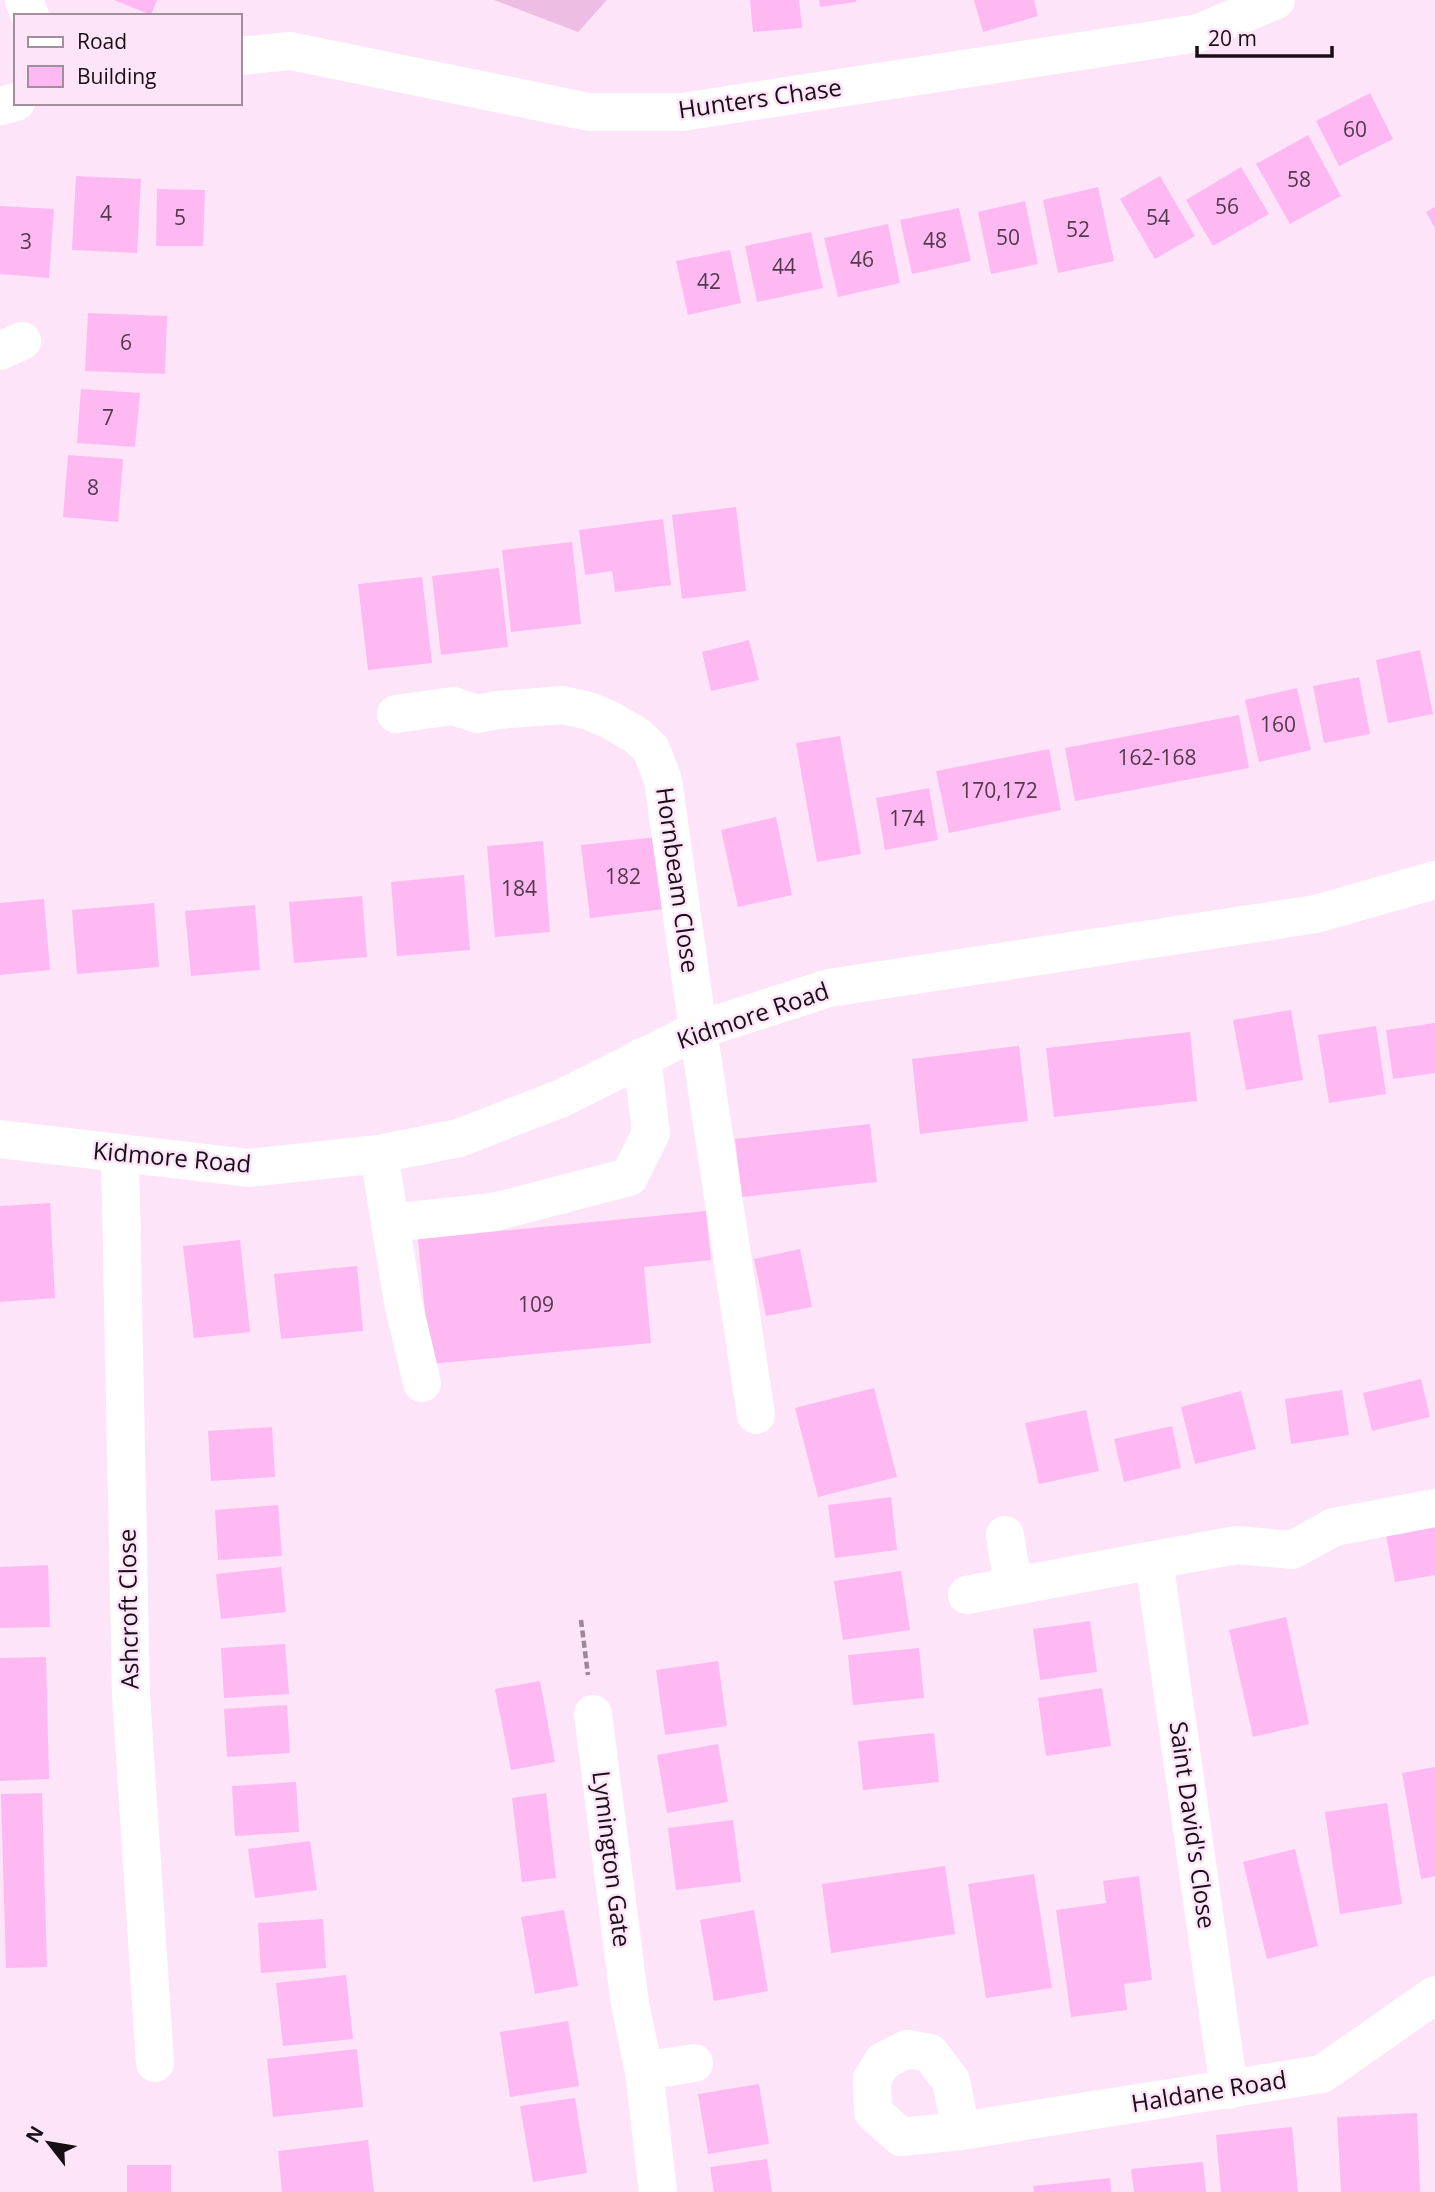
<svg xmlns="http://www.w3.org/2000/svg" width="1435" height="2192" font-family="'Open Sans',sans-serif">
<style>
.green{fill:#eebde4}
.building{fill:#feb9f2}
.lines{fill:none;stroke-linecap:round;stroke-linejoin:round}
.path{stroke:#9b8897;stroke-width:4.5;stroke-dasharray:7 3.5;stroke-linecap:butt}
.minor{stroke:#fff;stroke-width:38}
.labels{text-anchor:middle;stroke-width:5;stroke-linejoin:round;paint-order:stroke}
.number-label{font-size:21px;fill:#523a4d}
.street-label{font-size:24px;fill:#180f16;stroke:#fee4f9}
</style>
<rect width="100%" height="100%" fill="#fee4f9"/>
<polygon class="green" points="494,0 607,0 578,32"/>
<g class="building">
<polygon points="114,0 157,0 151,15"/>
<polygon points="750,0 799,0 802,28 753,32"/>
<polygon points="819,0 856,0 856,2 820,7"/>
<polygon points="974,0 1034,0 1038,16 983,32"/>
<polygon points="1370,93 1393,139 1339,166 1316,121"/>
<polygon points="1308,135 1341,196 1290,224 1256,164"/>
<polygon points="1241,167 1269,214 1213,246 1186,200"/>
<polygon points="76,176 141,179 137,253 72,250"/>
<polygon points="1160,176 1195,236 1155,259 1120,199"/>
<polygon points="1098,187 1114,261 1058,273 1043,200"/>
<polygon points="157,189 205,190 203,246 156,246"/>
<polygon points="1025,201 1038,264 991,274 978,212"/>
<polygon points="0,206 54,209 49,278 0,274"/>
<polygon points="1435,207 1435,228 1426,212"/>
<polygon points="959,208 971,261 912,274 900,220"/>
<polygon points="888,224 900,283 838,297 824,238"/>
<polygon points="811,232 823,288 757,302 745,246"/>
<polygon points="730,250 741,303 688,315 676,261"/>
<polygon points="88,313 167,316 165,374 85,371"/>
<polygon points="81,389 140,393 135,447 77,443"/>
<polygon points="68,455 123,459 118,522 63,517"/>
<polygon points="736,507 746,591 682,599 672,515"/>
<polygon points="663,519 671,585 615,592 612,571 585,575 579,530"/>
<polygon points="572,542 581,624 511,632 502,550"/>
<polygon points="499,568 508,647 441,655 432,576"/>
<polygon points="422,577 432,663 368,670 358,584"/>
<polygon points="749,640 759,680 711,691 702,652"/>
<polygon points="1420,650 1433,714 1388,723 1376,660"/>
<polygon points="1359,677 1370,734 1324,743 1313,686"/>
<polygon points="1297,688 1311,750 1259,762 1245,700"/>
<polygon points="1239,715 1249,768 1075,801 1065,748"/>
<polygon points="840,736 861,854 817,862 796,743"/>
<polygon points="1049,749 1061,810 949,833 936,771"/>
<polygon points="929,788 938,840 885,850 876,798"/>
<polygon points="776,817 792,895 738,907 721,830"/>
<polygon points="657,837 665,909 590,918 581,845"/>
<polygon points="543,841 550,932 495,937 487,846"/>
<polygon points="464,875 470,950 397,956 391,882"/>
<polygon points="362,896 367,957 294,963 289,902"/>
<polygon points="44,899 50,970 0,975 0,903"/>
<polygon points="154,903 159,967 77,974 72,910"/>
<polygon points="255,905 260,970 191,976 185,911"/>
<polygon points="1291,1010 1303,1080 1246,1090 1233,1020"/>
<polygon points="1435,1023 1435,1073 1393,1079 1386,1030"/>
<polygon points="1376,1026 1386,1094 1329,1103 1318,1035"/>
<polygon points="1190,1032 1197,1101 1054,1117 1046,1048"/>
<polygon points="1019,1046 1028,1121 920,1134 912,1059"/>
<polygon points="870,1124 877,1182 742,1197 735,1139"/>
<polygon points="50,1203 55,1298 0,1302 0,1206"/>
<polygon points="706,1211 711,1260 644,1267 651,1343 430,1364 418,1239"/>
<polygon points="240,1240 250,1332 194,1338 183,1246"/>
<polygon points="800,1249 812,1307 766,1316 754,1259"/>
<polygon points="357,1266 363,1331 281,1339 274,1274"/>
<polygon points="1421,1379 1430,1417 1372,1431 1363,1393"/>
<polygon points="874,1388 897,1477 818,1497 795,1408"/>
<polygon points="1342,1390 1349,1435 1291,1444 1285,1399"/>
<polygon points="1241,1391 1256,1449 1195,1464 1181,1407"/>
<polygon points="1086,1410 1099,1471 1039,1484 1025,1423"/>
<polygon points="1172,1426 1181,1468 1124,1482 1114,1439"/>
<polygon points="272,1427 275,1477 211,1481 208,1431"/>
<polygon points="891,1497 897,1550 835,1558 828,1505"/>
<polygon points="278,1505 282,1556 218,1560 215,1510"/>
<polygon points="1435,1527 1435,1575 1395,1582 1386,1535"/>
<polygon points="48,1565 50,1627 0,1628 0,1567"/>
<polygon points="281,1567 286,1612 221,1619 216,1574"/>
<polygon points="901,1571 910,1630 843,1640 834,1581"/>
<polygon points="1286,1617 1309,1724 1253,1737 1229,1630"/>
<polygon points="1090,1621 1097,1672 1040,1680 1033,1629"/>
<polygon points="285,1644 289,1694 224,1698 221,1648"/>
<polygon points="919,1648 924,1698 853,1705 848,1655"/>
<polygon points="46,1657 49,1779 0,1781 0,1658"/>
<polygon points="718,1661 727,1726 665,1735 656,1670"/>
<polygon points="540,1681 555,1762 511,1770 495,1689"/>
<polygon points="1102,1688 1111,1746 1046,1756 1038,1698"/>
<polygon points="287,1705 290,1753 227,1757 224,1709"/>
<polygon points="934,1733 939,1782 863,1790 858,1741"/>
<polygon points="718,1744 728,1802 667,1813 657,1755"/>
<polygon points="1435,1767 1435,1876 1421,1879 1402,1773"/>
<polygon points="296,1782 299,1832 235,1836 232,1786"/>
<polygon points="42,1793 47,1967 6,1968 1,1794"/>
<polygon points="546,1793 556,1878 522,1882 512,1798"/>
<polygon points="1387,1803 1402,1904 1340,1914 1325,1812"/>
<polygon points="733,1820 741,1882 676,1890 668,1828"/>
<polygon points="310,1841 317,1890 255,1898 248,1849"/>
<polygon points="1295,1849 1318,1946 1267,1959 1243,1862"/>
<polygon points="945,1866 955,1934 831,1953 822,1884"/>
<polygon points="1034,1874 1052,1988 986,1998 968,1884"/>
<polygon points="1139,1876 1152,1980 1124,1984 1127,2010 1071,2017 1056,1910 1106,1903 1103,1881"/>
<polygon points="564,1910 578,1986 535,1994 521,1917"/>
<polygon points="754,1910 768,1991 714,2001 700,1920"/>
<polygon points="323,1919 326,1968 261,1973 258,1923"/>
<polygon points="346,1975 353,2039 283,2046 276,1983"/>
<polygon points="568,2021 579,2086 510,2097 500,2032"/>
<polygon points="357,2049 363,2107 273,2117 267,2059"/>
<polygon points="759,2084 769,2144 708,2154 698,2094"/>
<polygon points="575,2098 587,2173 533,2182 520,2106"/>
<polygon points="1417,2113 1420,2192 1341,2192 1337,2117"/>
<polygon points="1292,2127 1298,2192 1221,2192 1216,2135"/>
<polygon points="368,2140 374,2192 282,2192 278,2151"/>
<polygon points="767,2159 772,2192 714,2192 710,2167"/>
<polygon points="1203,2162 1206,2192 1134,2192 1131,2169"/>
<rect x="127" y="2165" width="44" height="27"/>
<polygon points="1110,2178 1111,2192 1034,2192 1033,2186"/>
</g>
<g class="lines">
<polyline class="path" points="581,1620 588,1675"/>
<g class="minor">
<polyline points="24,0 30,16"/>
<polyline points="240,56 290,51 589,112 682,112 1199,33 1276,0"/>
<polyline points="0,106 16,102"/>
<polyline points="0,351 22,341"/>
<polyline points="396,714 453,706 477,714 498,710 563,705 589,711 610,720 636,735 651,749 663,780 698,1030 756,1415"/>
<polyline points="0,1139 249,1168 379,1154 459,1138 562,1098 698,1030 829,988 1316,914 1435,880"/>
<polyline points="120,1154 131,1694 155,2063"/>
<polyline points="379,1154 403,1302 422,1383"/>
<polyline points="390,1223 494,1212 629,1177 651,1133 642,1057"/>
<polyline points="1005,1535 1013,1585"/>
<polyline points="1154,1560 1237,1545 1292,1550 1334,1527 1435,1508"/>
<polyline points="967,1595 1154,1560 1229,2090"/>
<polyline points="593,1714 630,2004 644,2071 658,2192"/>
<polyline points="644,2071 694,2063"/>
<polyline points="961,2131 951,2081 930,2053 907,2049 883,2061 872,2079 873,2112 901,2137 961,2131 1322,2074 1435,1995"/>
</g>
</g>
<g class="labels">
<g class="number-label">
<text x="1355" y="137">60</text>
<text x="1299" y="187">58</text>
<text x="1227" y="214">56</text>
<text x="106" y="221">4</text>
<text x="180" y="225">5</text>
<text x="1158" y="225">54</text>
<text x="1078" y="237">52</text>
<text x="1008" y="245">50</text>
<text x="935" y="248">48</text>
<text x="26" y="249">3</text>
<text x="862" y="267">46</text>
<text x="784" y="274">44</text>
<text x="709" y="289">42</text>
<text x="126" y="350">6</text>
<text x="108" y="425">7</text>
<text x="93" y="495">8</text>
<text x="1278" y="732">160</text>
<text x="1157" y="765">162-168</text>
<text x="999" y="798">170,172</text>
<text x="907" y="826">174</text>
<text x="623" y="884">182</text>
<text x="519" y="896">184</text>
<text x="536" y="1312">109</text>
</g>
<g class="street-label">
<text transform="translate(760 99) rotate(-8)" y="8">Hunters Chase</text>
<text transform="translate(677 880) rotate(82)" y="8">Hornbeam Close</text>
<text transform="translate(753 1016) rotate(-19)" y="8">Kidmore Road</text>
<text transform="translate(172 1158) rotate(5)" y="8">Kidmore Road</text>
<text transform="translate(129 1609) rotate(-91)" y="8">Ashcroft Close</text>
<text transform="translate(1192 1825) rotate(82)" y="8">Saint David's Close</text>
<text transform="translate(611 1859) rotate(83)" y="8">Lymington Gate</text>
<text transform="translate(1209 2092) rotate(-9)" y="8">Haldane Road</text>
</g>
</g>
<rect x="14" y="14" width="228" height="91" fill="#fee4f9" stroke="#a28f9e" stroke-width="2"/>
<rect x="28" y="37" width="35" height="10" fill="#ffffff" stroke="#a28f9e" stroke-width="2"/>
<text x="77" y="49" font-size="21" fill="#180f16">Road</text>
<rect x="28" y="66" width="35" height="21" fill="#feb9f2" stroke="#a28f9e" stroke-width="2"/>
<text x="77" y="84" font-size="21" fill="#180f16">Building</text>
<g transform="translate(49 2143) rotate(301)" stroke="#fee4f9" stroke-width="5" paint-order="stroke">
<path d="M0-5L12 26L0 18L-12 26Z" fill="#180f16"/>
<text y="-10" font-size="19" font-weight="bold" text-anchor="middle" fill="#180f16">N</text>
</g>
<path d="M1197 46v10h135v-10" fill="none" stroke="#180f16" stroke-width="3.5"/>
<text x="1208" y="46" font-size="21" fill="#180f16" stroke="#fee4f9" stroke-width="5" paint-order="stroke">20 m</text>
</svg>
